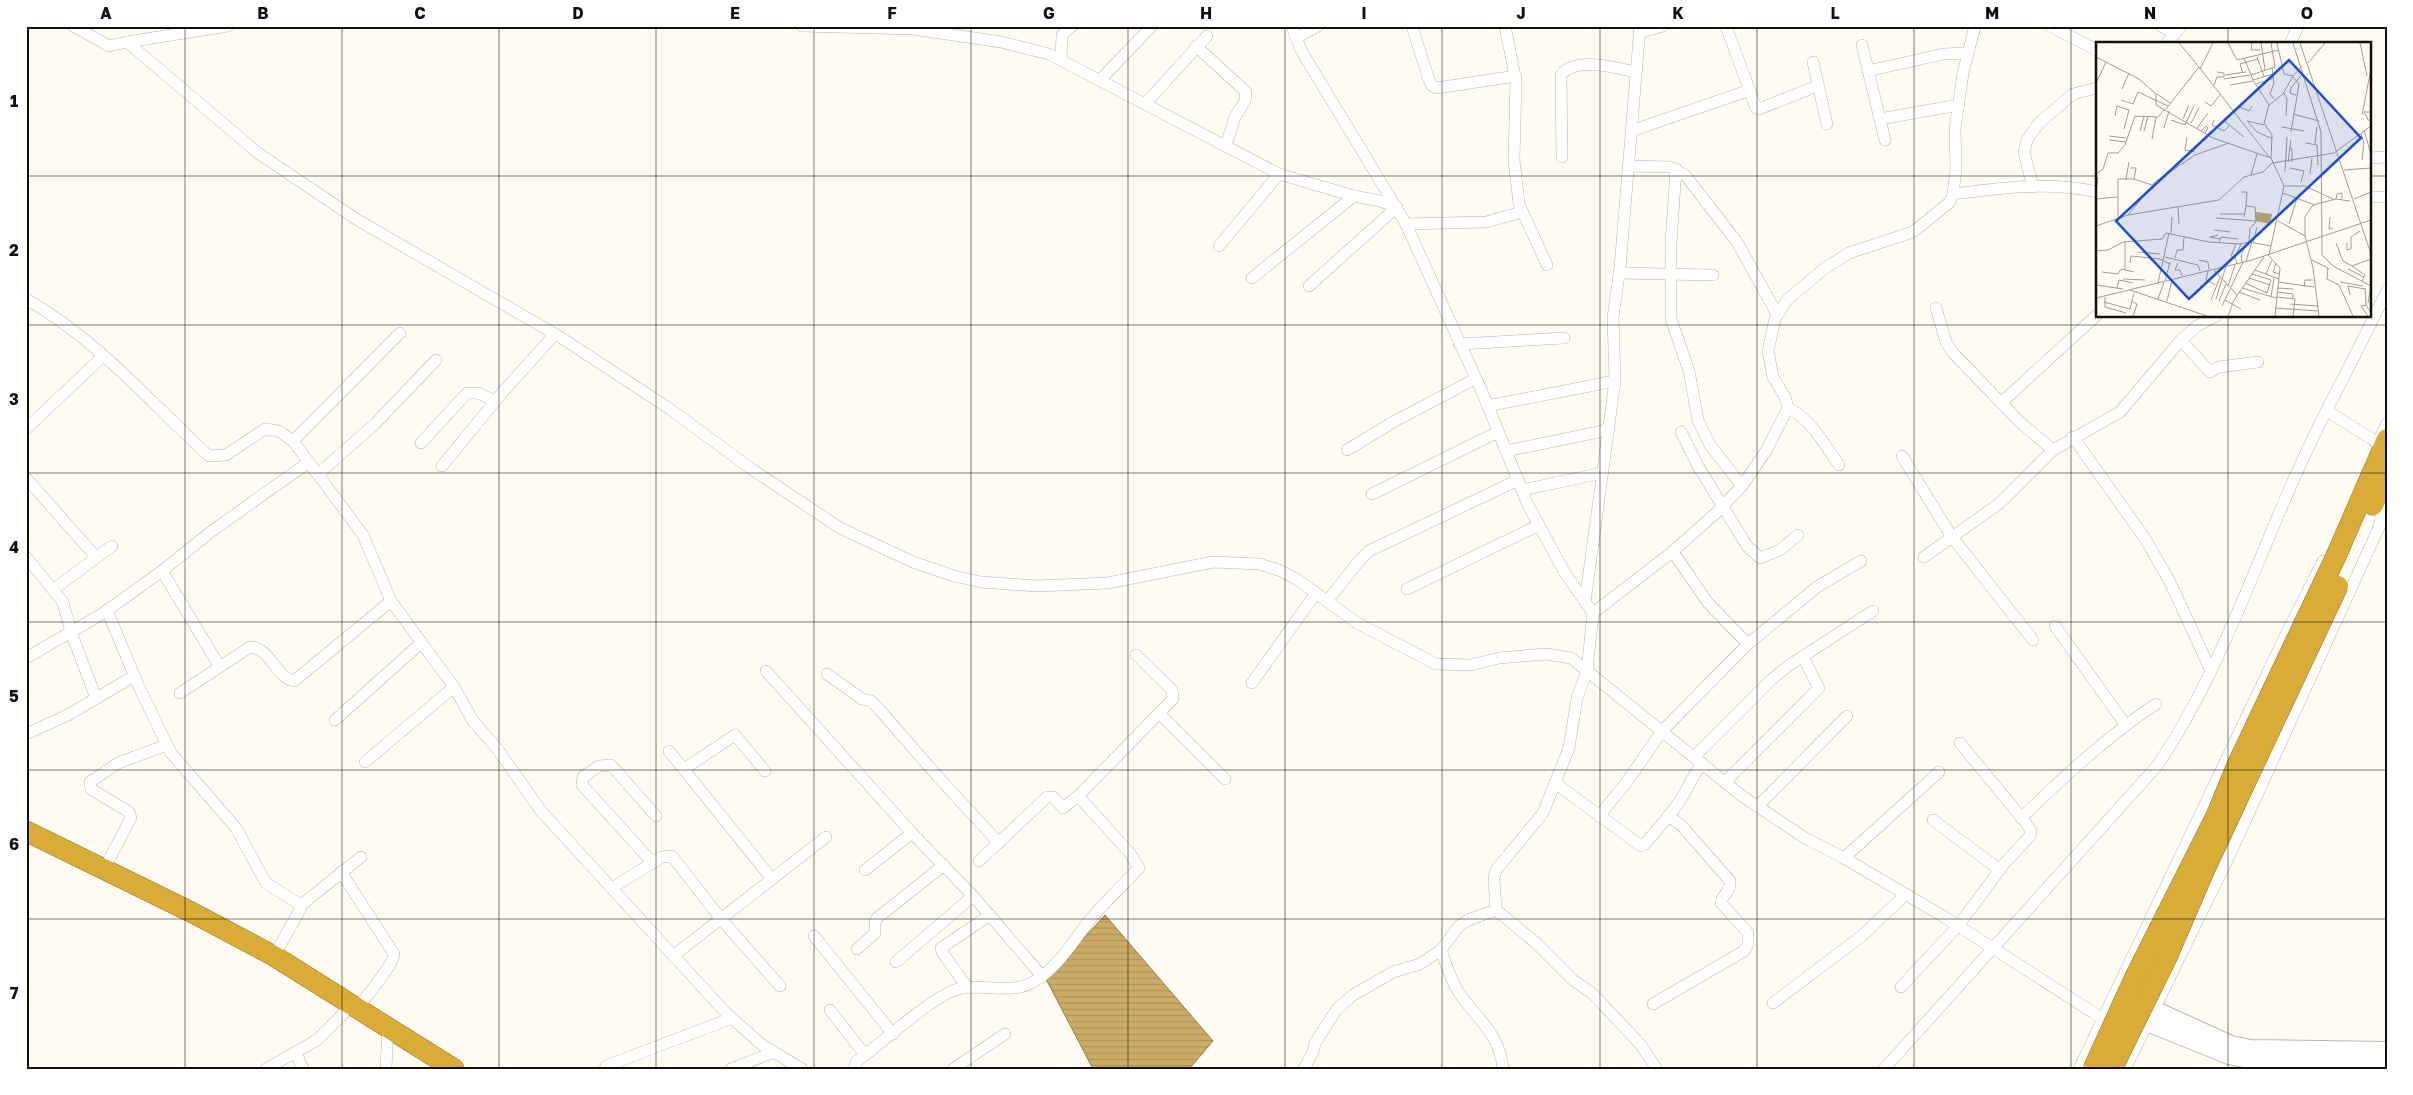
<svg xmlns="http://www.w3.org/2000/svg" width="2413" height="1095" font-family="'Golos Text',sans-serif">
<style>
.water{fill:url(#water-rules);stroke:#937d4a}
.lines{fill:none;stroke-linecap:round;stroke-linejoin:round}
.street-casing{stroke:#b9b5ac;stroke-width:12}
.secondary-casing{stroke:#b9b5ac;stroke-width:18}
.highway-casing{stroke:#937529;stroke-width:21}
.street{stroke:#fff;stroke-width:11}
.secondary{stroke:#fff;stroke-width:16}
.highway{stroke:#d9ac38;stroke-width:20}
.highway-bridge-casing{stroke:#937529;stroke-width:21;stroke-linecap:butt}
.highway-bridge{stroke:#d9ac38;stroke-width:20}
.grid{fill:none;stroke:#100f0c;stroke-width:1;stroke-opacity:0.55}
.inset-road{fill:none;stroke:#9f9d97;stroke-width:1}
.view{fill:#1d4ed8;fill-opacity:0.15;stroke:#1d4ed8;stroke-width:2.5}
.inset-edge{fill:none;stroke:#100f0c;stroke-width:2.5}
.neatline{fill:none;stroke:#100f0c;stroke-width:2}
.grid-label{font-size:16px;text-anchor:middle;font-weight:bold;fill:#100f0c}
</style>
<defs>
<pattern id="water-rules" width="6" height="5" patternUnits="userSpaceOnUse" patternTransform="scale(1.25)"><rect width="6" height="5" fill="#cbac64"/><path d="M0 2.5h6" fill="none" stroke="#ad9356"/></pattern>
</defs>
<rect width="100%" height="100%" fill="#fffbf3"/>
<polygon class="water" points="1105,915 1213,1041 1190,1068 1093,1069 1046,979"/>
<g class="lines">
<defs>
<g id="street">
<polyline points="73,26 109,46 127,42 258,153 356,219 560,337 670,409 750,468 840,528 913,562 954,576 981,582 1036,586 1108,583 1213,562 1260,564 1281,571 1298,580 1357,623 1436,664 1471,665 1499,658 1546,654 1571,658 1742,796 1805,838 1844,858 1946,918 2103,1019 2120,1020"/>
<polyline points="802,26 913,29 1001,42 1049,54 1279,174 1354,196 1380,201 1397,207 1309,286"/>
<polyline points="1292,26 1301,50 1406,224 1483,394 1528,505 1565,573 1593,613 1587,671 1577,698 1569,748 1543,813 1496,870 1494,878 1496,910 1536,943 1573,980 1593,994 1640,1044 1657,1069"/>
<polyline points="1412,26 1429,80 1432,86 1437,88 1516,76"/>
<polyline points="1505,26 1516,81 1514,160 1519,204 1547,265"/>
<polyline points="1726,26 1756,108 1759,109 1817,86"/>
<polyline points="2050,26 2097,50"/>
<polyline points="2161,26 2175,34"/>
<polyline points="1639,33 1663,26"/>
<polyline points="1296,38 1318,26"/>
<polyline points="127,42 228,26"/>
<polyline points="2166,44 2181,26"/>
<polyline points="2290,44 2298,26"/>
<polyline points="1862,45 1885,140"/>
<polyline points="1196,46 1246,92 1245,101 1235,117 1226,145"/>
<polyline points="1061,59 1062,35 1072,26"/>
<polyline points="1813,62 1827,124"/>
<polyline points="1868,71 1943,54 1968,53"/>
<polyline points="1100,80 1152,26"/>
<polyline points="1145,104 1207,36"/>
<polyline points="1880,119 1959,105"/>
<polyline points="1631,131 1750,90"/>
<path d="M1562,157L1561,75C1575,56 1616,68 1636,72"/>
<polyline points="2369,158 2387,157"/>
<polyline points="1628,166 1670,167 1685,175 1737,242 1777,314"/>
<polyline points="1676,169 1671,243 1671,319 1689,371 1698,420 1710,445 1742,486"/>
<polyline points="2033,187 2024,152 2027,140 2039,123 2073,94 2097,88"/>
<path d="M1953,194C2000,188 2050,181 2097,192"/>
<polyline points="2369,197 2387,197"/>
<polyline points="1406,224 1486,222 1522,212"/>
<polyline points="1219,246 1279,174"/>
<polyline points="1619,273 1713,275"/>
<polyline points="1252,278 1354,196"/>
<path d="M26,299C97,339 150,402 209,456L226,455L265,429L279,431L293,441L363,535L391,601L454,687L473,721L496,747L541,811L725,1012L762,1045L802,1069"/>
<polyline points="1936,308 1946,342 1953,353 2021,423 2053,450"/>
<polyline points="2181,340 2210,372 2219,367 2258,362"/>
<polyline points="1459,344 1564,338"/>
<polyline points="2001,403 2097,315"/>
<polyline points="1487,406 1615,381"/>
<path d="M1788,408C1812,420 1824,444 1839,465"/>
<polyline points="2327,411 2372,439 2381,447"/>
<polyline points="26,429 103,356"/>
<polyline points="1681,432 1698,466 1747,546 1760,558 1780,550 1798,535"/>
<polyline points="2073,437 2146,540 2170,582 2211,671"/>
<polyline points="293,441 400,333"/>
<polyline points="2378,442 2387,423"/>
<polyline points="421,443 467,393 478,393 495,401"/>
<polyline points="1347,450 1395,421 1475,379"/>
<polyline points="1506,451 1608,430"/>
<polyline points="1902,456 1952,537 2033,640"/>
<polyline points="442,466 502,393 555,334"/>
<polyline points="318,474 375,424 436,360"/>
<polyline points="26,478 96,557"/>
<polyline points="1522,490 1602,473"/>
<polyline points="1372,494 1498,432"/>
<polyline points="1673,552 1708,603 1748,644"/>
<polyline points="26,557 63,602 71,632 96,698"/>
<polyline points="1924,557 2000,503 2053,450 2120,412 2181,340 2197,326 2216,316"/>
<polyline points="162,571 220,667"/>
<polyline points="54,589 112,546"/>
<polyline points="1407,589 1539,525"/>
<polyline points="1328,600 1359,561 1369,551 1518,480"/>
<polyline points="1585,602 1615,381 1613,317 1620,268 1640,26"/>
<polyline points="107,610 139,687 171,753 236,828 266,883 301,905 301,908 274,956"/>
<polyline points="1593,613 1671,553 1716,513 1742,486 1766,451 1788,408 1785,397 1773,377 1768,351 1775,319 1787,300 1825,268 1849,253 1913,232 1950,202 1953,194 1956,168 1955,128 1963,73 1975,26"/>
<polyline points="2055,626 2125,724"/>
<polyline points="26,658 102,614 162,571 212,531 309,462"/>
<polyline points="766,671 912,833 973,896 1042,976"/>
<polyline points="827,674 862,699 871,701 879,709 939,778 999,843"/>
<polyline points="1252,683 1316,593"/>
<path d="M180,693L250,647C270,647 276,678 294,681L391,601"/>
<polyline points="1159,713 1225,779"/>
<polyline points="335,720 421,643"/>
<polyline points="26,734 68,715 134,676"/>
<polyline points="669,751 772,879"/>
<polyline points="1694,757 1771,680 1788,666 1873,611"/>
<polyline points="365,762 454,687"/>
<polyline points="684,769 735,735 765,771"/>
<polyline points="1725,782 1819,688 1803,657"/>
<path d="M1555,783L1641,846L1645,844C1658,828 1674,812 1684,794C1690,783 1695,773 1702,763"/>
<polyline points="1078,796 1173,699 1172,690 1136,655"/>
<polyline points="1758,806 1847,716"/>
<polyline points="1599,816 1626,783 1662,731 1748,644 1817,587 1861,561"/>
<path d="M2021,818C2064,777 2106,737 2156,704"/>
<polyline points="1933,820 2000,870"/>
<polyline points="1844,858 1939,772"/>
<polyline points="653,863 582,785 583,777 599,766 611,765 656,816"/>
<polyline points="104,869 131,818 129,812 91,789 90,782 118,763 167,745"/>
<polyline points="865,870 912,833"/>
<path d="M341,872L394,954C394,964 365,998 357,1009"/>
<polyline points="612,888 662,857 672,856 721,919 780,986"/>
<polyline points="301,905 361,857"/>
<polyline points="814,936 893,1034"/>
<polyline points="857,949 875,933 875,922 877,918 944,865"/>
<path d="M1441,950C1446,964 1451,981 1459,993C1478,1020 1500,1034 1503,1069"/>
<polyline points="673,956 826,837"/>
<polyline points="896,962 973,896"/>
<polyline points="967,987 942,952 941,948 990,915"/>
<polyline points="1901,987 1958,926 2004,864 2030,836 2031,831 2026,823 1960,743"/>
<polyline points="1773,1003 1863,935 1906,894"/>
<path d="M1653,1004L1744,951L1748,944V933L1721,903C1722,894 1732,891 1730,881L1681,825L1668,816"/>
<polyline points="830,1010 865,1055"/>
<polyline points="296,1053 303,1069"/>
<polyline points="266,1069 317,1040 344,1013"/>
<polyline points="386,1069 388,1028"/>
<polyline points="605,1069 606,1066 732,1018"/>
<polyline points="731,1069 774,1052"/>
<path d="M854,1069L857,1061L865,1055C886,1039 935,995 958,989C982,983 1011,995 1033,982C1057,969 1073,941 1089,921C1105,902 1122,886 1139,868L1129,852L1078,796L1063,808L1053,797H1047L979,861"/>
<polyline points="953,1069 1005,1034"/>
<polyline points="1304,1069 1313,1052 1315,1043 1337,1009 1353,995 1393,972 1420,964 1441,950 1459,926 1468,920 1496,910"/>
<path d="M1884,1069L2157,766C2219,675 2253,569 2298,470C2325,409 2359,351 2387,290"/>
<polyline points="2079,1069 2287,632 2323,561"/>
<polyline points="2125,1069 2232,850 2380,525 2382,506 2380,495"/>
</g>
<g id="secondary">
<polyline points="2154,1009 2231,1044 2250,1048 2387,1050"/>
<polyline points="2147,1023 2229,1056 2253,1061 2387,1061"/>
</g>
<g id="highway">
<polyline points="2373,505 2387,475"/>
<polyline points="2337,554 2387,439"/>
<polyline points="26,831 191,912 274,956 454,1069"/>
</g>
</defs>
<use href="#street" class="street-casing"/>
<use href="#secondary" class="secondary-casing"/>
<use href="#highway" class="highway-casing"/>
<use href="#street" class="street"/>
<use href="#secondary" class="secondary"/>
<use href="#highway" class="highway"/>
<defs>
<g id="highway-bridge">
<polyline points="2093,1069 2134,979 2216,816 2237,765 2337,554"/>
<polyline points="2112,1069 2167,957 2208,862 2338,586"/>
</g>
</defs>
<use href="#highway-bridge" class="highway-bridge-casing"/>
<use href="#highway-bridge" class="highway-bridge"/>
</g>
<path class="grid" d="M185,26V1069M342,26V1069M499,26V1069M656,26V1069M814,26V1069M971,26V1069M1128,26V1069M1285,26V1069M1442,26V1069M1600,26V1069M1757,26V1069M1914,26V1069M2071,26V1069M2228,26V44M26,176H2097M2369,176H2387M2228,316V1069M26,325H2387M26,473H2387M26,622H2387M26,770H2387M26,919H2387"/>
<g transform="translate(2096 42)">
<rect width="275" height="275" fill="#fffbf3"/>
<path d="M160,170L176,172L174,182L160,179Z" fill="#cbac64"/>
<path class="inset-road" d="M83,1L103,25M132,1L141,18L183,8M156,1L155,8H164M165,1L169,28M181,1L188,32L197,34L206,24M197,1L225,90L226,213L237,224L275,244M204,1L275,212M264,1L271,34M0,15L43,37L60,52V63L117,96L175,116L188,144H209L237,157M161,15L168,34M148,16L158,40L173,63L168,81L176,93L175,116M212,21L229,1M176,26L178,41L174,52L178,57M104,27L117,1M147,31L144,22L162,17M129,33L150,30M155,33L179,25L175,1M128,37L154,33M157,38L177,32M0,41L10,20M160,42L178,36M118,43L121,35H128V31L121,30M134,43L157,39M26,47L33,31M42,50L72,64M188,51L191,57L190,74M61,52L74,61M200,53L194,51L195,46L207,31M25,58L37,62L42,50M109,60L115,64L125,52M173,63L187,52L197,34M141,64L153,69L156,64M70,67L103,25L174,116M197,72L223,79M266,73L275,27M19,74L21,64L33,68L28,87M87,77L93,63M75,78L89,83L91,78M118,78L116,83L128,89L134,83M127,78L148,95M91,79L98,64M151,79L161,90L177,97M151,79L168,83M273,79L268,70H275M95,81L103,66M186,85L208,89M68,86L73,69M101,86L112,71M268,88L275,112M44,89L48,74M48,89L52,74M105,89L110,84L112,86L109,91M195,90L203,42L197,35M265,92L268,101L266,118M13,94L30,96M91,95L89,108L99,110M56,97L60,75M13,98L30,100M210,101L221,103L222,123M219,102L221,85M193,106L196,107V120M192,120L195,98M34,126H40L38,137M194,126L208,129L205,140M248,128L275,126M189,130L191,95M0,132L7,127L12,111H22L29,103L39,74L62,75L69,67M214,132L216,116M155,133L161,112M30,137L33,120M145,150H151L150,164M0,151L2,135M186,151L201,156L193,182M200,156L219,163M0,157L21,155M240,157L241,152L246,151V157M258,157L275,150M82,165L83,182M124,172H148M32,173L59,140L99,113L133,101M148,175L150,164L159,165L160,180L154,186L153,200M234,175L233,187L237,186M120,176L160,179M22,177V137H38L56,143M182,179L209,194L217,226L223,274M0,184L32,173L123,158L148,135L167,130L176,121L238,111L275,84M118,188L134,190M75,191L76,175M122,193L114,195L124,197M209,194V175L217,163L240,157L254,159M157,200L161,185M123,201L125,195L142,197M240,201L247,219L256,224M251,201V208L255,207V195L264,189M0,209L12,208L27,200L66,197L70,191L113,200L144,202L153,200L175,204M42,210L64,212M172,213L184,226L179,274M173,213L188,144M69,215L102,223L104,229M79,216L81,208H87L88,195M139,216L135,214L140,202M103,218L112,220L113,227M216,218L232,226L231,237L243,243L257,274M150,219L156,200M146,220L145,213L151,201M34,221L35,214L64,217L74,222M82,221L79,228H84L86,234M141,221L139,216L145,202M180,221L177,230L183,232M252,227L268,235M29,228V199M118,228L141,253M159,228L183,237M112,229L110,238L120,243M6,230L22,232L25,227L38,230M170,232L176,218M153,236L174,243M27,237L49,238M69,239L74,220M266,239L269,233L256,224L275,217M182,240L218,245M244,240L267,244M62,241L73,191M149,241L171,251L175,238L156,232M0,243L27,247M132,244L139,223M208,245L209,238H217M21,246L23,238L37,241M146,246L180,256M181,246L197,247M269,246L270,263M34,248L111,274M143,250L164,258M181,250L197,252V257M254,253L252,244L269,247M9,255V265L30,271M175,255L178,236M180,255L199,257L197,274M0,256L156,218L275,178M62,257L68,240M120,257L130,224M115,258L124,235M129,258L145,267M71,259L76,238M123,259L130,242M8,260L34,267L38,251M37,260L41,262L37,274M272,261L275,244M194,262L222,264M126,264L147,220M179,266L222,269M132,274L138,258L168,215M272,274L265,264L270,263L275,271"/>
<path class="view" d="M193,18L265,96L93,257L20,179Z"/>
<rect width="275" height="275" class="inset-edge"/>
</g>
<rect width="2413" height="1095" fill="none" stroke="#ffffff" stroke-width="55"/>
<rect x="28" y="28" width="2358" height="1040" class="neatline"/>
<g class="grid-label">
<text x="106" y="19">A</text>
<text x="263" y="19">B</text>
<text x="420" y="19">C</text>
<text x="578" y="19">D</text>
<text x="735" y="19">E</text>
<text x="892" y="19">F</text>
<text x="1049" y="19">G</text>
<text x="1206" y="19">H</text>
<text x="1364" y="19">I</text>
<text x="1521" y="19">J</text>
<text x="1678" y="19">K</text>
<text x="1835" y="19">L</text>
<text x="1992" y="19">M</text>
<text x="2150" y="19">N</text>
<text x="2307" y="19">O</text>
<text x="14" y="107">1</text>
<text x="14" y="256">2</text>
<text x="14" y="405">3</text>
<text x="14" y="553">4</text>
<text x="14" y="702">5</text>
<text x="14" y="850">6</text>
<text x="14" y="999">7</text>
</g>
</svg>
